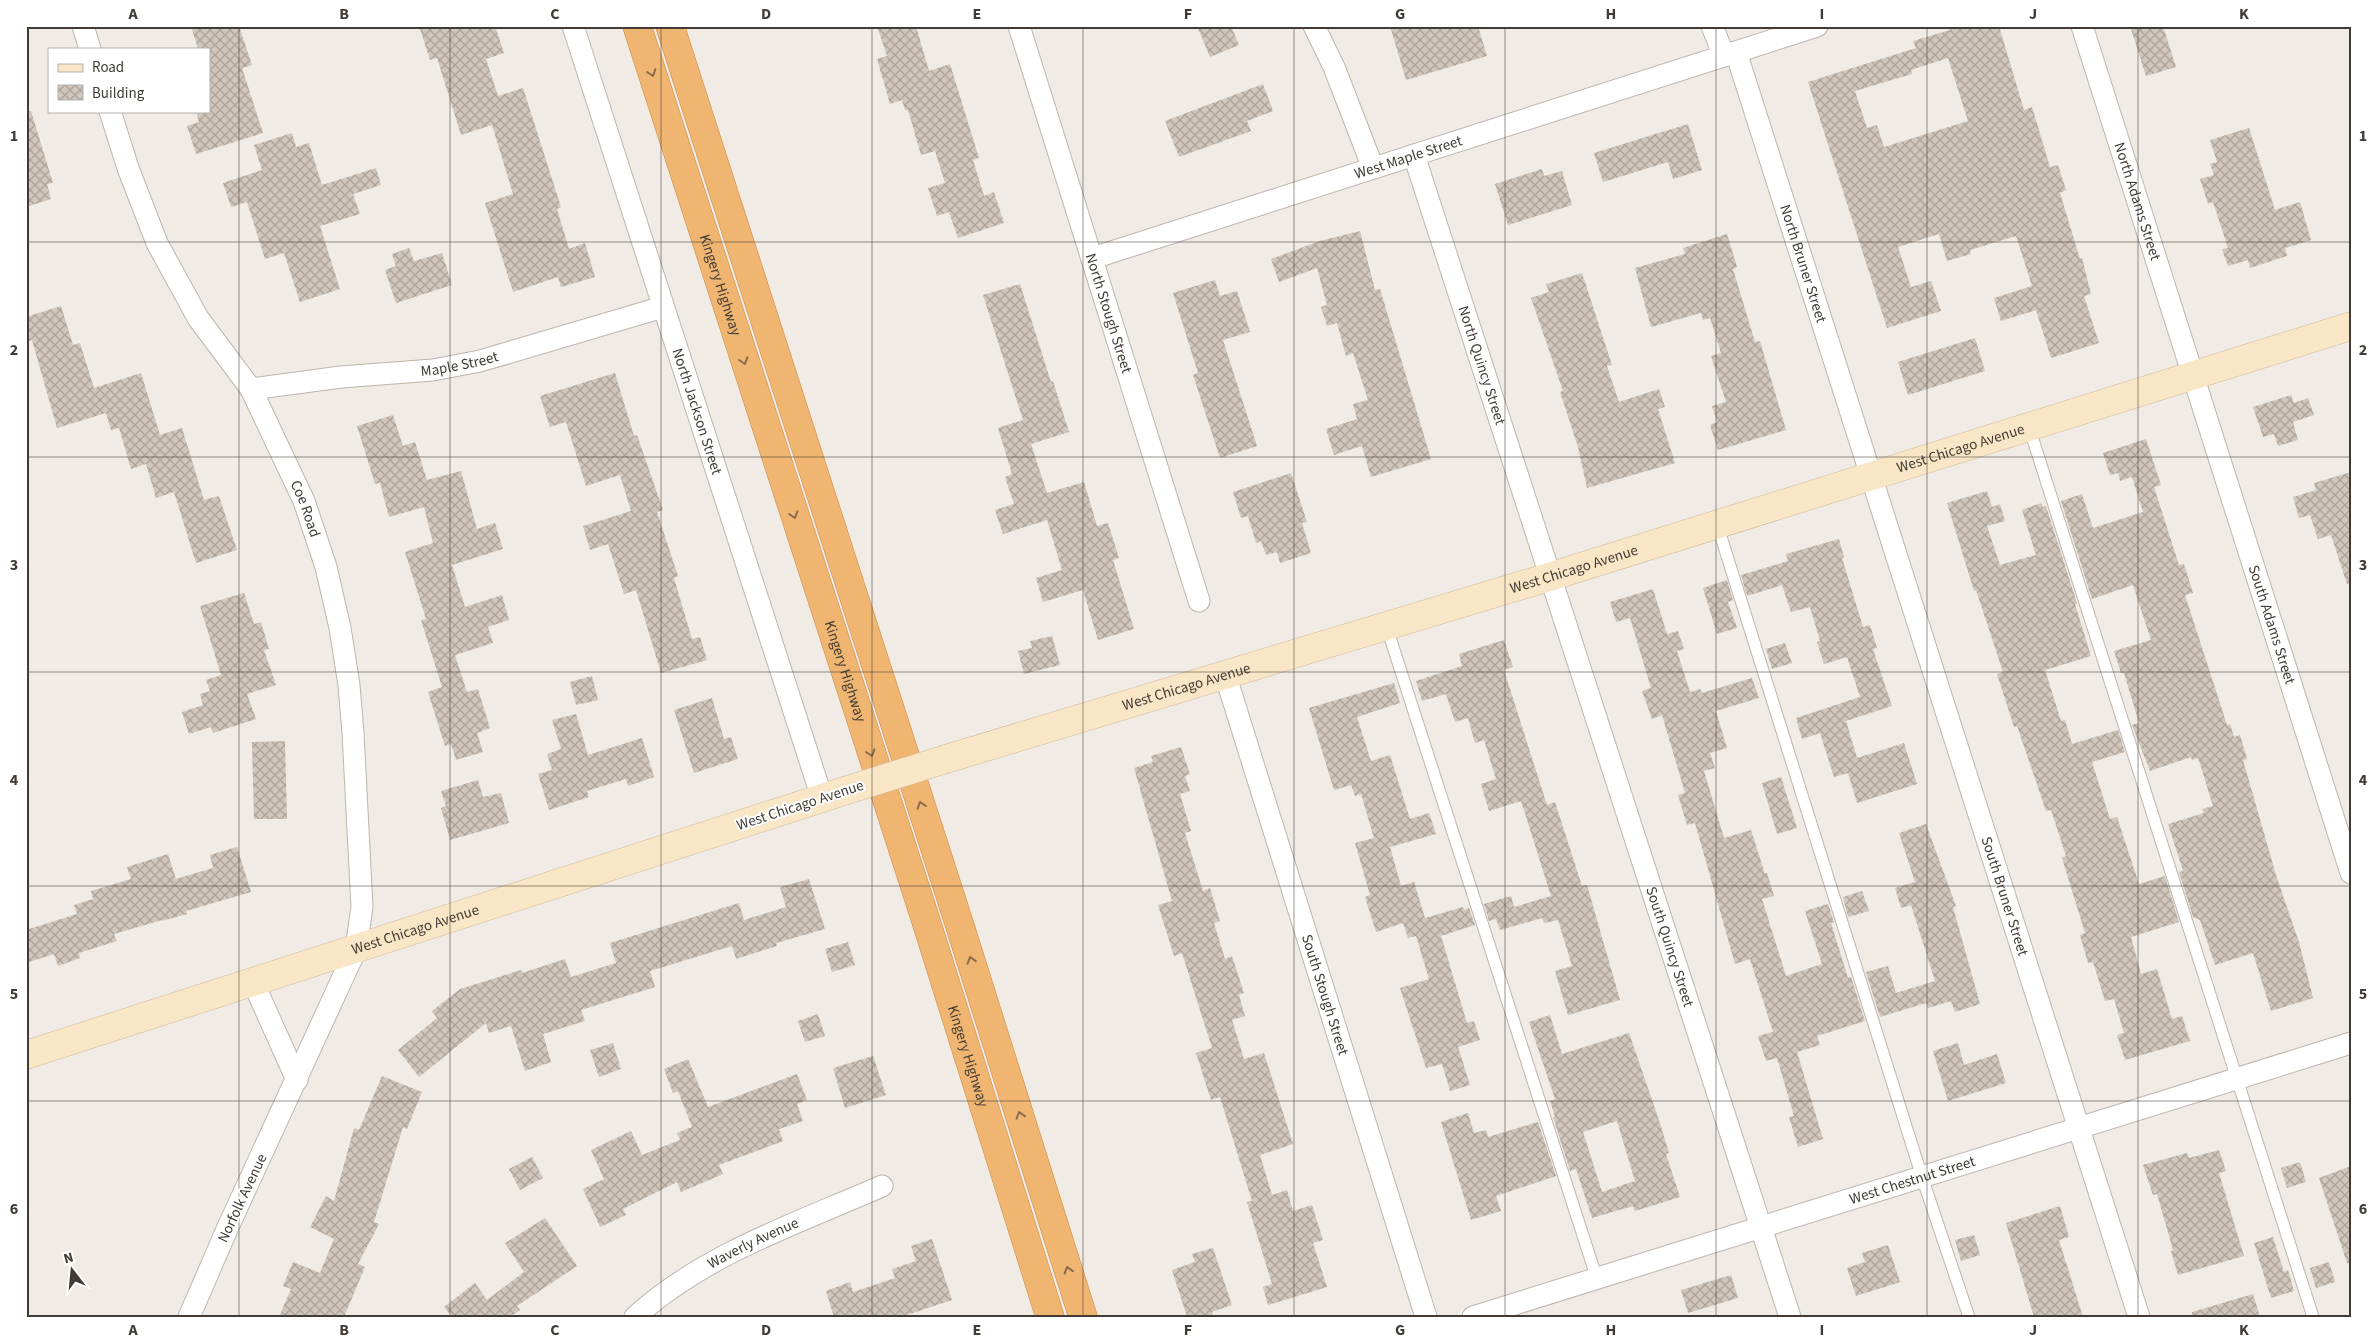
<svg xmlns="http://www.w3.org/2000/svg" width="2377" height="1343" font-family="'Source Sans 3',sans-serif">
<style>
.building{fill:url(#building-cross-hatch);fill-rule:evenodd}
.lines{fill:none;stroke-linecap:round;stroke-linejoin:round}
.service-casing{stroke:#beb5ab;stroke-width:13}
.minor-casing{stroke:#beb5ab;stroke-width:23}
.secondary-casing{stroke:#ccb898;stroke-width:29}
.motorway-casing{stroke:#cd8842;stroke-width:29}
.service{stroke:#fff;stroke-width:11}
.minor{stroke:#fff;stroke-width:21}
.secondary{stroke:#f9e6c6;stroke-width:28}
.motorway{stroke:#efb571;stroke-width:28}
.secondary-bridge-casing{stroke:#ccb898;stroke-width:29;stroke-linecap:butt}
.secondary-bridge{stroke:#f9e6c6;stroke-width:28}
.oneway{stroke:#876c4d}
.grid{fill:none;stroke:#423b35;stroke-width:1;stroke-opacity:0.55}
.labels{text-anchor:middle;stroke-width:4;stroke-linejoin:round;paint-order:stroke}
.street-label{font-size:15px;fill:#423b35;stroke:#fff}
.neatline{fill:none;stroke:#423b35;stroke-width:2}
.grid-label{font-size:16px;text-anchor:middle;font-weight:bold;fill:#423b35}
</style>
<defs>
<pattern id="building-cross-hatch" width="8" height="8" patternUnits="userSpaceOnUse" patternTransform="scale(1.25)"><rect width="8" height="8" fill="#d1c6bb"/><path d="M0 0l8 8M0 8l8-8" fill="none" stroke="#aba299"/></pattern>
</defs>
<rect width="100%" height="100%" fill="#f0ebe5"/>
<g class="building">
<polygon points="191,26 239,26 252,65 242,68 263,133 196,154 187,126 199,122 196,111 209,111 209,49 198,49"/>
<polygon points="419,26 495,26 504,53 486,59 498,96 523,88 561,207 557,209 569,249 585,243 595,277 561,287 558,277 513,292 485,203 513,194 492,125 461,135 437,58 430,60"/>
<polygon points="877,26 916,26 929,71 950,64 979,158 973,160 984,196 994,192 1004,223 958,238 949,212 937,216 928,188 945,183 935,151 921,155 908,110 905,110 902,100 890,104 877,59 887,56"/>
<polygon points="1197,26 1231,26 1239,45 1210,57"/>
<polygon points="1390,26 1478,26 1487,56 1406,80"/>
<path d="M1949,26H1999L2024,110L2032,107L2050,167L2058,165L2066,190L2060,193L2080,259L2082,258L2091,294L2084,296L2099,343L2051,358L2036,310L2001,321L1994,298L2032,286L2016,236L1970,250L1971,254L1947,261L1939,234L1898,247L1911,287L1931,281L1941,311L1887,328L1808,82L1916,48L1913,41L1950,30ZM1948,58L1968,121L1884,147L1877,125L1867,128L1855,91L1912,74L1911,70Z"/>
<polygon points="2130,26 2163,26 2176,67 2146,76"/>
<polygon points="1263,84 1273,111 1247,121 1251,131 1179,157 1165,121"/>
<polygon points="31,111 53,183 47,184 51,199 26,207 26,112"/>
<polygon points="1688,124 1702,170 1673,179 1668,162 1603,182 1594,153"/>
<polygon points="2249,128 2275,210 2300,202 2311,240 2285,248 2287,256 2250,268 2248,260 2228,266 2222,249 2228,248 2213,202 2208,204 2200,179 2214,175 2210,164 2217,162 2210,140"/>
<polygon points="292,133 296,147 309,143 322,185 376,168 381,185 353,194 360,214 320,226 340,289 300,302 284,253 265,259 247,202 231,207 223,183 262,170 254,145"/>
<polygon points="1542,169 1544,176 1562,171 1572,205 1508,225 1495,184"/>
<polygon points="1360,231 1375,290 1380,289 1431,459 1371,477 1362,446 1334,455 1326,429 1357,419 1353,404 1368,400 1353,353 1346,356 1337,323 1327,326 1321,307 1327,305 1317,268 1279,282 1271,259 1320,241"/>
<polygon points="1727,234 1737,267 1733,269 1755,342 1760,341 1786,430 1718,450 1710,425 1717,422 1712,406 1726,402 1711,356 1721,353 1710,318 1703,320 1701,313 1651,327 1635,268 1685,254 1683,248"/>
<polygon points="409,248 414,261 442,253 452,285 396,303 385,270 396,266 392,254"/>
<polygon points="1582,273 1612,365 1607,366 1619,402 1659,389 1665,407 1658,409 1675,463 1587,488 1578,447 1560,392 1563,391 1531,298 1549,292 1546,284"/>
<polygon points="1215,280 1220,296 1237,291 1250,332 1223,340 1257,446 1220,458 1193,375 1198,373 1173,293"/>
<polygon points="1020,284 1051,382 1053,381 1069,432 1031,444 1047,493 1084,482 1097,526 1108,523 1119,558 1113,560 1134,629 1098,640 1083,590 1043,602 1036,578 1062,570 1047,520 1003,534 995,510 1014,504 1005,477 1012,474 998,428 1023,420 983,295"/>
<polygon points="61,306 73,345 80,343 94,388 141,373 160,435 182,428 204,500 219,496 237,550 196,563 174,492 156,498 146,464 131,469 119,428 111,430 106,413 57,428 32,340 26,342 26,317"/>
<polygon points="1975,338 1985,371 1908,395 1898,362"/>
<polygon points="615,373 634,436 637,435 663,510 657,512 678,576 674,578 692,639 700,637 707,660 661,673 636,590 624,594 608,544 590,550 583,526 631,511 620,475 586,486 566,422 550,427 540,396"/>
<polygon points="2291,395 2294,403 2308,398 2314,415 2293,422 2298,440 2278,446 2274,434 2263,437 2253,407"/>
<polygon points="393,415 403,446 415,442 427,480 461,471 477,529 495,523 503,549 452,565 465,607 502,595 509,620 488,627 493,643 455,655 467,692 478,689 490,728 477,733 483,752 456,760 451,744 445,746 428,692 442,687 421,620 426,619 405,552 433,543 424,507 389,517 380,483 375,484 357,426"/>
<polygon points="2146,439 2161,485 2154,487 2179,565 2184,564 2193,593 2185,595 2227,725 2230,724 2234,737 2240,735 2247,759 2243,760 2276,875 2299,942 2313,998 2271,1011 2253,953 2215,965 2200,920 2193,917 2179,872 2183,871 2168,824 2204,813 2202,809 2213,806 2201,767 2198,758 2192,760 2191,757 2150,771 2132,725 2139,723 2124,673 2121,673 2114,651 2151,640 2133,585 2092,599 2061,501 2082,494 2093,528 2143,512 2132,477 2120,481 2118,473 2110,475 2103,453"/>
<polygon points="2351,472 2351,584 2347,584 2331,535 2318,539 2310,515 2299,518 2293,497 2316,490 2314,483"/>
<polygon points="1291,473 1307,522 1302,523 1311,553 1280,563 1277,552 1266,555 1261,541 1256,543 1248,516 1241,518 1233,492"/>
<polygon points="1987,491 1992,507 2000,504 2005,521 1987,526 2000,565 2036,555 2022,510 2041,503 2043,507 2046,506 2077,603 2075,604 2091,656 2045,670 2061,721 2065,720 2072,744 2118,730 2125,752 2092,762 2110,819 2117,817 2139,884 2165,876 2179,922 2131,937 2141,974 2157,969 2172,1019 2182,1016 2190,1041 2125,1060 2117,1035 2124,1033 2114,999 2105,1001 2093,962 2088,963 2080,935 2085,933 2062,858 2066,856 2051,810 2046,811 2017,726 2014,727 1997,674 2003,672 1976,590 1974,591 1947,503"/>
<polygon points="1839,539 1844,557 1842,558 1863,627 1870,625 1877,648 1873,649 1892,706 1846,721 1857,758 1904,743 1917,784 1857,803 1848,773 1834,777 1820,733 1802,739 1796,718 1860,697 1847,657 1824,664 1817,642 1820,641 1810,607 1791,612 1782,585 1747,596 1741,575 1788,561 1786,554"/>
<polygon points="1727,580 1733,600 1728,602 1737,628 1717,634 1703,588"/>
<polygon points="1653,589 1667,634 1678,631 1684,649 1677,651 1690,692 1700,689 1702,693 1752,678 1759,698 1716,711 1727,748 1710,753 1715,768 1704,771 1724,838 1751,830 1765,874 1767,873 1774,896 1762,899 1786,976 1822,964 1805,911 1828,904 1834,922 1831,923 1848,978 1851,977 1865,1021 1817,1036 1820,1045 1797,1052 1823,1139 1798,1147 1789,1117 1794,1116 1777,1058 1766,1061 1758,1036 1773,1032 1750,959 1735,964 1695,823 1687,825 1678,795 1685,793 1662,715 1652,719 1642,691 1651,688 1630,618 1616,622 1610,602"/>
<polygon points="244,593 254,624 261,622 269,649 264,650 276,685 247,694 256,719 213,733 211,727 189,734 182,712 203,705 200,694 210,691 206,680 221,675 200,606"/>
<polygon points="1052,636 1060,665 1024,674 1018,651 1032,648 1030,641"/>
<polygon points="1504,640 1513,667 1504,670 1531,755 1547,805 1555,802 1582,886 1587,885 1620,1000 1568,1015 1555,971 1572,966 1558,920 1544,923 1542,918 1500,930 1496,919 1489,921 1484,904 1511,896 1514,907 1551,896 1521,801 1489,811 1481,784 1496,779 1484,740 1475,743 1468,718 1455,722 1446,694 1422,701 1416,681 1462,666 1459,654"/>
<polygon points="1785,643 1792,663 1772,669 1766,649"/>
<polygon points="592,676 598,700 576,705 570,682"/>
<polygon points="1394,683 1400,703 1357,717 1371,761 1390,755 1410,819 1429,813 1436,834 1390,847 1401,886 1414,882 1425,918 1463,907 1464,910 1469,908 1475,925 1441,936 1467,1023 1474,1021 1480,1040 1458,1047 1470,1085 1450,1091 1442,1064 1426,1068 1400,988 1429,979 1416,936 1408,938 1403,923 1376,932 1365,897 1370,895 1355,843 1374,838 1361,794 1355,796 1351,785 1334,790 1309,708"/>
<polygon points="712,698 724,739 731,737 738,759 694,773 674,710"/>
<polygon points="576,714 588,755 642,738 654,777 628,786 626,779 587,791 589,797 549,810 538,774 552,770 547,754 561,749 552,720"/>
<polygon points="285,741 287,819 254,819 252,742"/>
<polygon points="1181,747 1190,774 1185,776 1190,791 1180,794 1191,831 1185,833 1203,891 1210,888 1220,921 1214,923 1225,959 1232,956 1244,993 1239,995 1245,1016 1232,1020 1244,1059 1264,1053 1293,1144 1260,1155 1272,1195 1287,1190 1293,1211 1312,1205 1323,1240 1313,1243 1327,1287 1268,1305 1263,1287 1272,1284 1247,1202 1252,1201 1220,1097 1211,1100 1196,1053 1212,1048 1182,953 1174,956 1158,905 1172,901 1134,768 1153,762 1151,756"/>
<polygon points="1781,777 1797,828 1777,834 1762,783"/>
<polygon points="478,780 483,797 501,793 509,823 450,840 441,808 446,806 441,791"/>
<polygon points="1926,824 1956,906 1953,907 1980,1004 1955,1012 1951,1001 1928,1008 1926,1003 1880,1017 1866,972 1888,966 1896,993 1935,981 1911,905 1901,908 1895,888 1915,882 1899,833"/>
<polygon points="237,847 251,892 186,911 187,914 162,921 162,920 114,934 117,941 79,953 80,958 58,966 54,954 26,963 26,930 77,914 74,905 93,899 91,891 131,879 127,867 168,854 176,879 213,868 210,855"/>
<polygon points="809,879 825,929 776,943 777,946 736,959 732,946 650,971 655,987 581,1010 585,1021 543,1034 551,1062 525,1071 511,1026 489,1033 486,1023 419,1077 398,1050 437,1018 432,1011 460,989 521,970 522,973 565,959 571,977 616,963 610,943 739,903 744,920 786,907 780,887"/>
<polygon points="1862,891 1869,911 1848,917 1843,897"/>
<polygon points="848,942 855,965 832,972 825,949"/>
<polygon points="818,1014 825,1036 805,1042 798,1021"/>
<path d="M1550,1015L1562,1054L1629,1033L1660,1123L1669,1153L1666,1154L1680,1197L1635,1211L1633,1206L1592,1218L1576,1169L1570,1171L1553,1117H1555L1550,1101L1555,1099L1529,1022ZM1617,1121L1635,1181L1602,1192L1583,1132Z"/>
<polygon points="613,1043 621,1069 599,1077 590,1050"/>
<polygon points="1958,1043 1964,1065 1997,1054 2006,1083 1948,1101 1933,1051"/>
<polygon points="873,1056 886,1095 845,1108 833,1068"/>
<polygon points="688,1059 708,1107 797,1074 807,1100 797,1104 803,1121 779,1129 783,1141 719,1165 723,1174 681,1192 677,1182 623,1209 626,1215 600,1227 583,1189 604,1179 591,1150 631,1131 642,1155 680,1140 677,1133 692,1127 678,1091 673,1093 664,1069"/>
<polygon points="382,1076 422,1092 407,1129 403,1127 374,1222 379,1224 358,1264 365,1267 344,1317 279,1317 291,1289 283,1286 293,1262 320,1273 334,1239 310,1227 326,1196 334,1201 354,1128 359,1130"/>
<polygon points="1468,1113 1474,1133 1486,1130 1488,1137 1538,1122 1556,1176 1496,1196 1501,1211 1471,1220 1441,1122"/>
<polygon points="2219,1150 2226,1171 2219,1173 2244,1256 2178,1275 2171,1251 2173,1250 2157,1194 2153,1195 2143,1165 2187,1153 2189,1158"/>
<polygon points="532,1157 543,1178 520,1190 509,1169"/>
<polygon points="2300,1162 2306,1182 2287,1188 2281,1168"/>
<polygon points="2351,1166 2351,1263 2347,1263 2319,1178"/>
<polygon points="2060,1206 2069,1237 2059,1240 2083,1317 2034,1317 2006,1223"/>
<polygon points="545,1218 577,1266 517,1306 520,1310 510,1317 452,1317 444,1307 475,1283 487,1300 524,1272 505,1243"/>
<polygon points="1974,1235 1980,1255 1961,1261 1955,1240"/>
<polygon points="2273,1237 2284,1272 2288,1270 2294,1291 2271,1298 2254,1243"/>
<polygon points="932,1239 952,1300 901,1317 834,1317 826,1291 850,1282 853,1292 895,1278 892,1269 916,1261 911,1246"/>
<polygon points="1888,1245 1900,1282 1856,1296 1847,1268 1865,1262 1862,1253"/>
<polygon points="1213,1248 1232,1305 1212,1312 1213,1317 1187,1317 1172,1270 1195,1262 1192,1254"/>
<polygon points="2329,1262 2335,1282 2316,1288 2310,1268"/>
<polygon points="1731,1275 1738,1298 1688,1313 1681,1290"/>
<polygon points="2253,1294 2260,1317 2192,1317 2192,1312"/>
</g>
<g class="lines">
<defs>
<g id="service">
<polyline points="2029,427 2313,1317"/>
<polyline points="1717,524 1922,1177 1969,1317"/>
<polyline points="1386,625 1597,1279"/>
</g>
<g id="minor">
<polyline points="83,26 90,49"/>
<path id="s1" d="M573,26L822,798"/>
<path id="s2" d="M1019,26L1199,601"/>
<polyline points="1314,26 1334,67 1373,168"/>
<polyline points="1712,26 1724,56"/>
<path id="s3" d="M2082,26L2351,873"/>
<path id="s4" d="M1736,52L2139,1317"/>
<path id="s5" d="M110,111L128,168L157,243L198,318L251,389L304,501L326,567L340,628L349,685L353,733L362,907L356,949L228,1227L189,1317"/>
<path id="s6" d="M1414,155L1790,1317"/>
<path id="s7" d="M1093,258L1817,26"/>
<path id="s8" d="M251,389L341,377L433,370L480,361L663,307"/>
<path id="s9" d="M1225,674L1426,1317"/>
<polyline points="253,982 297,1080"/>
<path id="s10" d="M635,1317C704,1254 798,1223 882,1186"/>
<path id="s11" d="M1473,1317L2351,1043"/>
</g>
<g id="secondary">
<path id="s12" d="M946,759L1549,577L2351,326"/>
<path id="s13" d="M26,1055L844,791"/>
</g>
<g id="motorway">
<path id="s14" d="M637,26L926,921L1050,1317"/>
<polyline points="670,26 959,923 1083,1317"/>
</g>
</defs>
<use href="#service" class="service-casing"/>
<use href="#minor" class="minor-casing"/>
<use href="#secondary" class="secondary-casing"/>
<use href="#motorway" class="motorway-casing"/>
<use href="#service" class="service"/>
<use href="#minor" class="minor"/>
<use href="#secondary" class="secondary"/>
<use href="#motorway" class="motorway"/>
<defs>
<polyline id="secondary-bridge" points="844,791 946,759"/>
</defs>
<use href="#secondary-bridge" class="secondary-bridge-casing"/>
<use href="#secondary-bridge" class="secondary-bridge"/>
</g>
<defs><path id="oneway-chevron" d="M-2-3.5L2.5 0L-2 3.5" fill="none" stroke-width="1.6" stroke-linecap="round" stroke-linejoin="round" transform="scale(1.25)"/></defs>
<g class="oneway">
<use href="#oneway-chevron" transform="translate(652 73) rotate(72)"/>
<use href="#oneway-chevron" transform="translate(744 361) rotate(72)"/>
<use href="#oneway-chevron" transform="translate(794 515) rotate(72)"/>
<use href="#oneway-chevron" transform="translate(871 753) rotate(72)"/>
<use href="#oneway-chevron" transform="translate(921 805) rotate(-108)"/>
<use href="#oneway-chevron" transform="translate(971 960) rotate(-107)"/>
<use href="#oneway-chevron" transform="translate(1020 1115) rotate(-107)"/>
<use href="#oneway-chevron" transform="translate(1068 1270) rotate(-107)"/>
</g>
<path class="grid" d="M239,26V1317M450,26V1317M661,26V1317M872,26V1317M1083,26V1317M1294,26V1317M1505,26V1317M1716,26V1317M1927,26V1317M2138,26V1317M26,242H2351M26,457H2351M26,672H2351M26,886H2351M26,1101H2351"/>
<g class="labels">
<g class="street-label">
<text dy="5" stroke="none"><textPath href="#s7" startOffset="331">West Maple Street</textPath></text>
<text dy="5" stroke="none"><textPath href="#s3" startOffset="184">North Adams Street</textPath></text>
<text dy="5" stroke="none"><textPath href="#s4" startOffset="222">North Bruner Street</textPath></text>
<text dy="5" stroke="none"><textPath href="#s14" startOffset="272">Kingery Highway</textPath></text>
<text dy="5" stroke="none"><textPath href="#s2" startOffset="301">North Stough Street</textPath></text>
<text dy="5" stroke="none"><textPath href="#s8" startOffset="210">Maple Street</textPath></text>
<text dy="5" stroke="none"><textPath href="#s6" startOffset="221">North Quincy Street</textPath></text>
<text dy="5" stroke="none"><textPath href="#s1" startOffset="405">North Jackson Street</textPath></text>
<text dy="5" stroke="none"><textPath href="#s12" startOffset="1061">West Chicago Avenue</textPath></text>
<text dy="5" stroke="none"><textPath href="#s5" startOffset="446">Coe Road</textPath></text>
<text dy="5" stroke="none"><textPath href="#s12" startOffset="656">West Chicago Avenue</textPath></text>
<text dy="5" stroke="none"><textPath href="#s3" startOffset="628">South Adams Street</textPath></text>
<text dy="5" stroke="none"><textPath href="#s14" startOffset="678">Kingery Highway</textPath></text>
<text dy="5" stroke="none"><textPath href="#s12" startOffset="251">West Chicago Avenue</textPath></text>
<text transform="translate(800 805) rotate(-18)" y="5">West Chicago Avenue</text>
<text dy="5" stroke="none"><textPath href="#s4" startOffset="886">South Bruner Street</textPath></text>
<text dy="5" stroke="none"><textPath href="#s13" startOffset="409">West Chicago Avenue</textPath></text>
<text dy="5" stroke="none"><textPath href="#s6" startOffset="832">South Quincy Street</textPath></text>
<text dy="5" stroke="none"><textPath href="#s9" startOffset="336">South Stough Street</textPath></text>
<text dy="5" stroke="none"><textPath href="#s14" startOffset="1082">Kingery Highway</textPath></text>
<text dy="5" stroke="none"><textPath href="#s11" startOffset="460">West Chestnut Street</textPath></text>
<text transform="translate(242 1198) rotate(-65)" y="5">Norfolk Avenue</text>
<text dy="5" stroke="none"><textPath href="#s10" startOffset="140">Waverly Avenue</textPath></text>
</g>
</g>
<rect width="2377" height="1343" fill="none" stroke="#ffffff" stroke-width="55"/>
<rect x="48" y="48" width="162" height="65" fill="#ffffff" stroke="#b3b1ae"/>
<rect x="58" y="64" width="25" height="8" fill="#f9e6c6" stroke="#b3b1ae"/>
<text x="92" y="72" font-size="15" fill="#423b35">Road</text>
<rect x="58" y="85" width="25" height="15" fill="url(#building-cross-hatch)" stroke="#b3b1ae"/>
<text x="92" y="98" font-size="15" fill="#423b35">Building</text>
<g transform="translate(72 1270) rotate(344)" stroke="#ffffff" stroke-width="4" paint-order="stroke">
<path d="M0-4L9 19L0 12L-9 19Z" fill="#423b35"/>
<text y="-8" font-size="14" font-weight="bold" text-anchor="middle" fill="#423b35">N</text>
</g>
<rect x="28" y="28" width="2322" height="1288" class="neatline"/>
<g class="grid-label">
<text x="133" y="19">A</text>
<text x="344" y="19">B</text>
<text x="555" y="19">C</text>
<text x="766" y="19">D</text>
<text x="977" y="19">E</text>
<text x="1188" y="19">F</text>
<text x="1400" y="19">G</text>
<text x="1611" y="19">H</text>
<text x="1822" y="19">I</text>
<text x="2033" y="19">J</text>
<text x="2244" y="19">K</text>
<text x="14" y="141">1</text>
<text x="2363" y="141">1</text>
<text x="14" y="355">2</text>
<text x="2363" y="355">2</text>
<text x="14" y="570">3</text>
<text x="2363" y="570">3</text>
<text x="14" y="785">4</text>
<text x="2363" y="785">4</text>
<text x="14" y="999">5</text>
<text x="2363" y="999">5</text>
<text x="14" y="1214">6</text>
<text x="2363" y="1214">6</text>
<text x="133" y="1335">A</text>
<text x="344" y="1335">B</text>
<text x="555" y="1335">C</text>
<text x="766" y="1335">D</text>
<text x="977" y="1335">E</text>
<text x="1188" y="1335">F</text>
<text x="1400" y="1335">G</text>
<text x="1611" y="1335">H</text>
<text x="1822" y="1335">I</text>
<text x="2033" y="1335">J</text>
<text x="2244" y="1335">K</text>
</g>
</svg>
